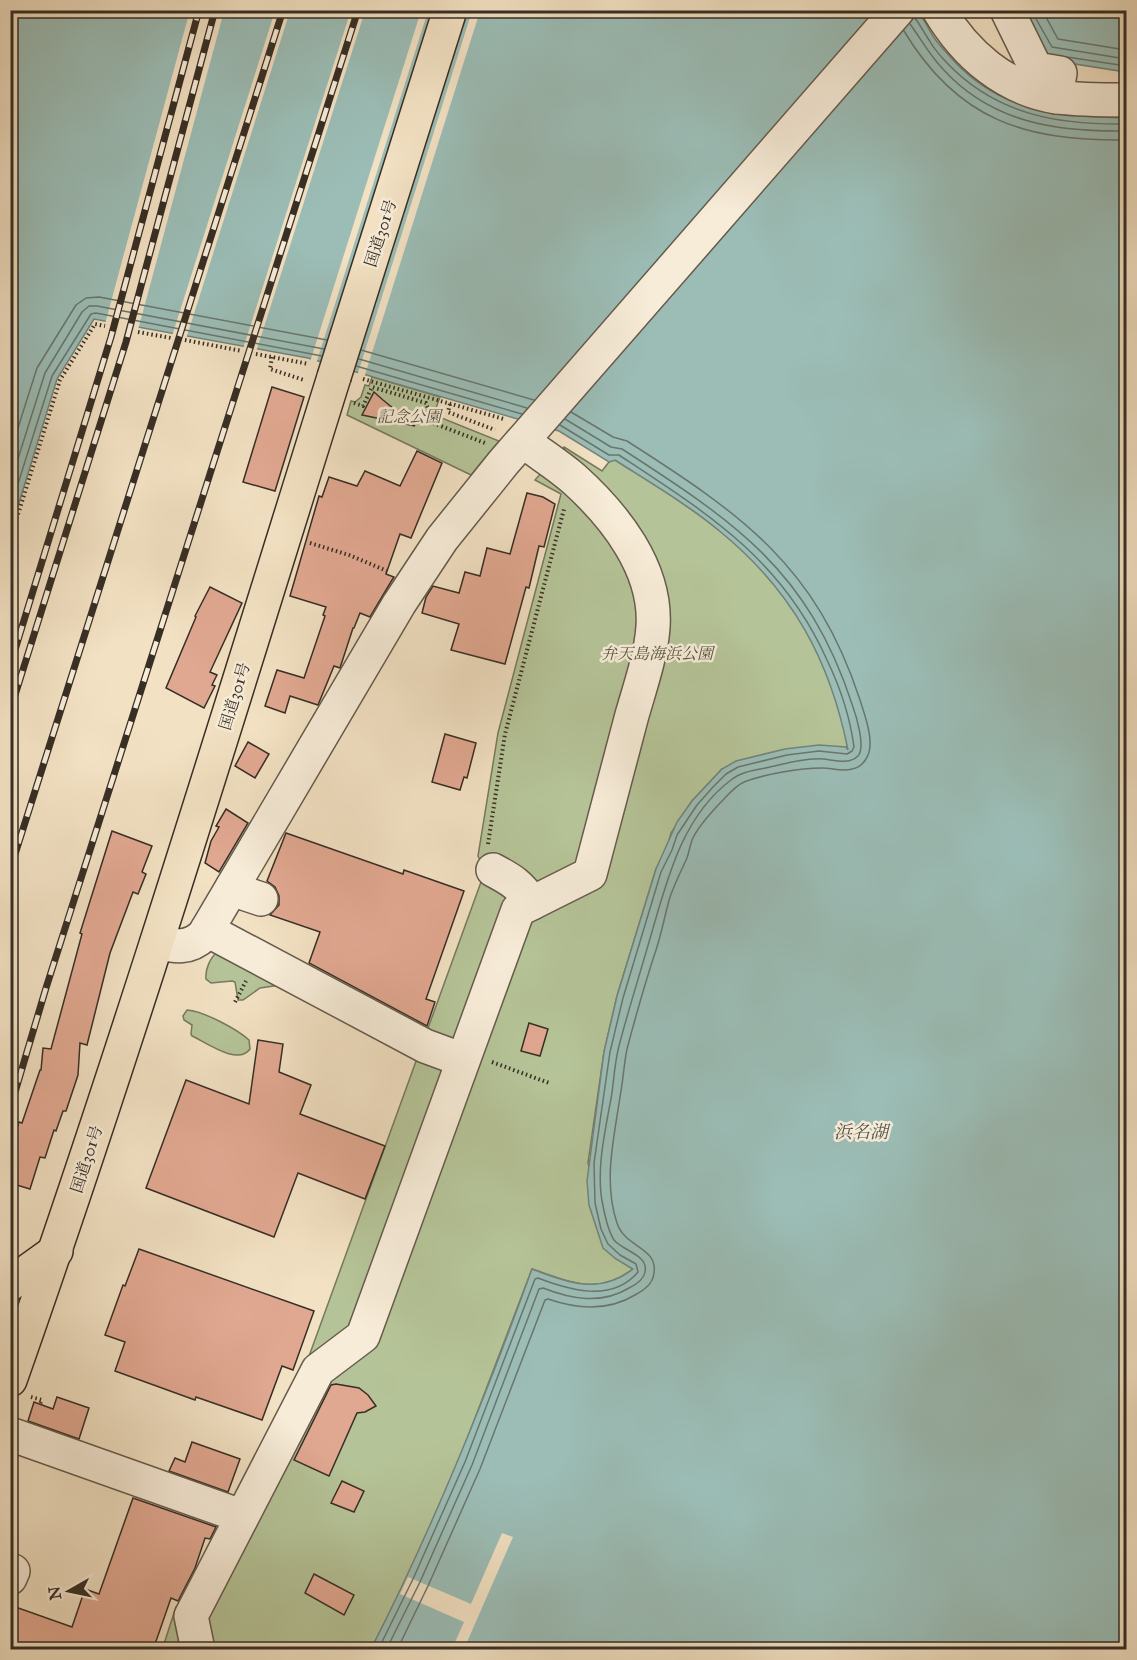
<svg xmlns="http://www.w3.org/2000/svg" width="1137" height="1660" font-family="'IM FELL Great Primer','Noto Serif JP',serif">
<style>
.green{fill:#b5c498;stroke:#76795e;stroke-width:1.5}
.water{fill:#9bbdb6;stroke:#73847c;stroke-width:1.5}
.pier{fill:#f2e1c3}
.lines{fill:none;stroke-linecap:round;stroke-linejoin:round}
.shore{stroke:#69766e;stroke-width:1.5}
.building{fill:#e1a891;stroke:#372e25;stroke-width:1.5}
.minor-casing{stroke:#665b4c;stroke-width:36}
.highway-casing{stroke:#372e25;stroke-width:36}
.path{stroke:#372e25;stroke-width:4;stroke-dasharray:1.5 3;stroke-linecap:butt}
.minor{stroke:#f7ecd8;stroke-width:33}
.highway{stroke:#f2e1c3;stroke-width:33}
.rail-casing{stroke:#372e25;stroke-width:7}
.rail{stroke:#f7ecd8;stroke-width:4.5;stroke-dasharray:14;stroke-linecap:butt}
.highway-bridge-casing{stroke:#372e25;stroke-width:36;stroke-linecap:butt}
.highway-bridge{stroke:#f2e1c3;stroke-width:33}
.labels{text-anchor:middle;stroke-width:5;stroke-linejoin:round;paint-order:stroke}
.street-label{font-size:16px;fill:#372e25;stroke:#f7ecd8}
.park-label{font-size:16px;font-style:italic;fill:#565442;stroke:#f7ecd8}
.water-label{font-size:18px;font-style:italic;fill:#505249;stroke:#f7ecd8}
</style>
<rect width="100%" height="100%" fill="#f2e1c3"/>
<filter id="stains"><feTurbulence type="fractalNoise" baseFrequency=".00333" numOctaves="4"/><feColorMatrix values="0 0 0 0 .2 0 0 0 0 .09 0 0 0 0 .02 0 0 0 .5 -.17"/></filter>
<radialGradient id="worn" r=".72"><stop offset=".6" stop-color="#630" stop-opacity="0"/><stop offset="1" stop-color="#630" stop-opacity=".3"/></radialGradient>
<g class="green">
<polygon points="372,377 440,397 436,408 439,417 499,441 471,475 347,415 351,401 355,402 361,397 365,385 369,386"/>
<path d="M564,447L602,471L609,462L615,460C651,483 688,505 721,532C794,592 830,660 849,751L722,769L692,801L671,833L667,848L656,869L617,996L604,1052L594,1121L588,1163L614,1257L633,1269C596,1297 570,1281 532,1269L459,1460L408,1577L371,1649L162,1650L176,1607L180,1608L304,1370L485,871L478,856L498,733L561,494L535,480Z"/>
<path d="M218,951L280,985L260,988L243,1000H238L235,982L232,981L211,983L206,979C205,969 210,958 218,951Z"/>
<path d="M187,1010C203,1011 237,1029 249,1040L250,1049C238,1066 207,1043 192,1036L191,1034L192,1025L184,1020L183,1016Z"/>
</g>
<g class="water">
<path d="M11,11H913C925,16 927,28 935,39C940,46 947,53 953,60C1002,113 1059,116 1126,118V1649H371C434,1526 485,1399 532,1269C567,1283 600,1295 633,1269L616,1259L603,1248L589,1205L587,1181L604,1052L617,996L656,869L677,822L692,801L722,769L736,761L785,749L819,745L846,747L848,750C830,660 793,592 722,533C689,505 651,483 615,460L609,462L559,431L308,358L94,319L57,379L11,529Z"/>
<polygon points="1016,11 1126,11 1126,72 1043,59"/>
</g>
<g class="pier">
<polygon points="190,10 224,11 138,330 105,324"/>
<polygon points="351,10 365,11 256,352 243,349"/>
<polygon points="275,11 290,11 186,339 172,336"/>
<polygon points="421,11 428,11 316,364 310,362"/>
<polygon points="472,11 480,11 364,378 357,376"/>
<polygon points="502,1533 513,1537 464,1649 452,1649 464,1622 400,1594 408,1577 471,1604"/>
</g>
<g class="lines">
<g class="shore">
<polyline points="1031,10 1052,47 1126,59"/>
<polyline points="1042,10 1058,39 1126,50"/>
<path d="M914,17C920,24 924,33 929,40C934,49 942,58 949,65C998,115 1059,125 1126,124"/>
<path d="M910,24C921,39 929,54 942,68C991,123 1057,132 1126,131"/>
<path d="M904,31C958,121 1026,141 1126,140"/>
<polyline points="1067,57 1126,66"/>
<polyline points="361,350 534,400"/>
<polyline points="359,359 527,408"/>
<polyline points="356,366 522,414"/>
<polyline points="10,453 37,368 76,305 86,298 99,297 327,340"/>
<polyline points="10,484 45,373 82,312 89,306 97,306 324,349"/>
<polyline points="10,509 52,376 91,314 96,313 322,356"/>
<path d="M378,1650L413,1579L465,1462L535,1279L538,1278C569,1290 612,1303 638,1272L636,1264L620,1255L608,1244L601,1229L595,1203L594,1163L610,1052L623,998L661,872L672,850L677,835L697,805L713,787L726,774L738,767L787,755L819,751L847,754L852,751L854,747C850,717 840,687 827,660C782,559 707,513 619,455H609L560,425"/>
<path d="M386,1650L420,1582L472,1465L539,1289L543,1288C571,1299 601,1305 629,1288C635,1285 644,1280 645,1272C649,1255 623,1251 614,1240C608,1231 605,1216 603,1206C595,1170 606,1128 612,1093C614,1077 615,1061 619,1046C628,1011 639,977 649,942C666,885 680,818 731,780C742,771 757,770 770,767C787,763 806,758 823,759C834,760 849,765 858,756C866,747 856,715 852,704C808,570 735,522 622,449L611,447L565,419"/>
<path d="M397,1650L428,1586L480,1469L545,1300L548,1299C577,1309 607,1312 635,1295C644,1290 653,1284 654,1273C658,1247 625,1248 617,1223C603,1182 614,1138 620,1097C623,1081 624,1064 627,1049C636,1015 645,983 656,950C662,932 665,914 670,897C675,883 681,871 687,858C689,852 690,846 692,840C698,826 711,813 721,802C728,795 735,786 744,782C765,774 800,768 822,768C832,768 842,772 852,769C858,768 863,764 866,759C876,744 865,716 860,700C816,565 741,514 627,441L613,437L571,412"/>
</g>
</g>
<g class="building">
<polygon points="272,387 304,397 275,491 243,482"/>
<polygon points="374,392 383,400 415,426 362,415"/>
<polygon points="417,451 442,463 411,538 400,534 386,574 394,577 392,580 370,617 360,613 354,628 353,628 340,668 334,666 318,705 290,696 285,713 265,706 277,670 304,678 325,616 323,615 326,607 290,596 319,496 322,497 329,477 357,486 365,471 400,486"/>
<polygon points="527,493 543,497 555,504 544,547 539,546 529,588 526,587 505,664 451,650 459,624 422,613 426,597 433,586 459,593 465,572 480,576 487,548 510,554"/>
<polygon points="210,587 242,603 210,672 217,675 212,685 215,686 204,708 166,688 196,617 195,616"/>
<polygon points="445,734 476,743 467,778 464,777 460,790 432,782"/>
<polygon points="248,742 269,754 255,778 235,766"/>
<polygon points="226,809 248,823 219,872 205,863 211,841 219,827 216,826"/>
<polygon points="112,831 152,846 142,872 146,874 138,894 133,892 110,953 87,1045 80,1043 78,1075 66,1111 63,1111 56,1131 54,1130 45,1158 40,1157 30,1189 10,1183 10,1148 19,1122 22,1123 40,1070 41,1070 43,1048 51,1049 82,934 80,933"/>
<polygon points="286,833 403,874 404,870 464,891 426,999 435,1002 427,1026 309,963 320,932 270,915 279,905 279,896 275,887 267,881"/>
<polygon points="529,1023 548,1029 540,1056 521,1051"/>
<polygon points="258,1040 283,1044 279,1072 311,1085 300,1114 385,1146 365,1199 298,1173 274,1237 146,1188 186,1080 249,1104"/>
<polygon points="139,1249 314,1311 293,1370 282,1366 262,1420 196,1397 195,1400 115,1371 125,1342 105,1335 123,1285 125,1286"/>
<polygon points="336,1384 359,1388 368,1395 376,1406 365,1412 357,1413 329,1476 294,1460 331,1385"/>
<polygon points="57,1397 89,1408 79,1439 28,1421 34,1402 53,1409"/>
<polygon points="192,1442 240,1459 228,1492 169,1471 175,1458 185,1462"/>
<polygon points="342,1481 364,1491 354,1512 331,1503"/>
<polygon points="133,1498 216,1527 210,1539 205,1538 195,1568 178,1601 171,1598 153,1650 10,1650 10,1605 72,1627 85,1589 99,1594"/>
<polygon points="314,1574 354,1595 344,1615 305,1593"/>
</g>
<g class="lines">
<defs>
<g id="minor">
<path d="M939,10C965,54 1005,89 1057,97C1080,100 1104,100 1126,100"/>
<polyline points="1007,10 1036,69 1060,73 1056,97"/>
<path d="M493,870C512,880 520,885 532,903"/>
<polyline points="233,886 246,894 261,899"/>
<polyline points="207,930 425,1046 463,1060"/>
<path d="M157,942C176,947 189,949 204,935L399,604L442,539L503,463L898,10"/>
<polyline points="10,1434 227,1511"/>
<polyline points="10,1570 13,1571 10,1578"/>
<path d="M198,1650L191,1616L318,1370L363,1336L518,910L590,874C604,821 618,768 632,715C640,687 651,656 653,627C657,569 615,516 574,479C558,465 540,454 523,441"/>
</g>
<g id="highway">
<polyline points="10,1284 56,1251"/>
<path d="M10,1380C127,1048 229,713 334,377"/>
</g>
</defs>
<use href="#minor" class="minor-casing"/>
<use href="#highway" class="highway-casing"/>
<g class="path">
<polyline points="138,332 171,338"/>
<polyline points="185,340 242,351"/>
<polyline points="256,354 309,364"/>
<polyline points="272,357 270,369 304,380"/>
<polyline points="363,379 504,419"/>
<polyline points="354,403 363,406 372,387 426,403 433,423 485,443"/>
<polyline points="450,404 448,412 495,430"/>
<polyline points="10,540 60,380 95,324 105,326"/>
<polyline points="310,543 349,555 387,571"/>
<polyline points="488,844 505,734 564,509"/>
<polyline points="235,1002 246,981"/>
<polyline points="492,1062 549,1083"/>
<polyline points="31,1397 42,1400 40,1404"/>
</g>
<use href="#minor" class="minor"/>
<use href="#highway" class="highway"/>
<defs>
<g id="rail">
<polyline points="10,666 111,337 199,10"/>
<polyline points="10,711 126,342 215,10"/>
<polyline points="10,870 283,10"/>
<polyline points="10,1109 46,988 358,10"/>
</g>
</defs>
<use href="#rail" class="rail-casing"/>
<use href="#rail" class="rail"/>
<defs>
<polyline id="highway-bridge" points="334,377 450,10"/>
</defs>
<use href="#highway-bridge" class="highway-bridge-casing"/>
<use href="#highway-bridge" class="highway-bridge"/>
</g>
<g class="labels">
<g class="street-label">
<text transform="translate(380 233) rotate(-72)" y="6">国道301号</text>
<text transform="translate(234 696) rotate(-73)" y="6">国道301号</text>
<text transform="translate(86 1159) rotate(-72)" y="6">国道301号</text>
</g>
<g class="park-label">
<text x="409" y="422">記念公園</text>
<text x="657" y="659">弁天島海浜公園</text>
</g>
<g class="water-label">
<text x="861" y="1138">浜名湖</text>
</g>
</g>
<rect width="1137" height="1660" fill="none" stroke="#f2e1c3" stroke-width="36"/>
<rect x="12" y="12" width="1113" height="1636" fill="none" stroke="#372e25" stroke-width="3"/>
<rect x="18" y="18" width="1101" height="1624" fill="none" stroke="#372e25" stroke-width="1.5"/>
<g transform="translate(69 1591) rotate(261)" stroke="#f7ecd8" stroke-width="4.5" paint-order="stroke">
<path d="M0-4.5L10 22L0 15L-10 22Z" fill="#372e25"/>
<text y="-9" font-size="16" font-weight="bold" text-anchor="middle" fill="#372e25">N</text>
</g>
<rect width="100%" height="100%" filter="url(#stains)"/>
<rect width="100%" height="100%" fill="url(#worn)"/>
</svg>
